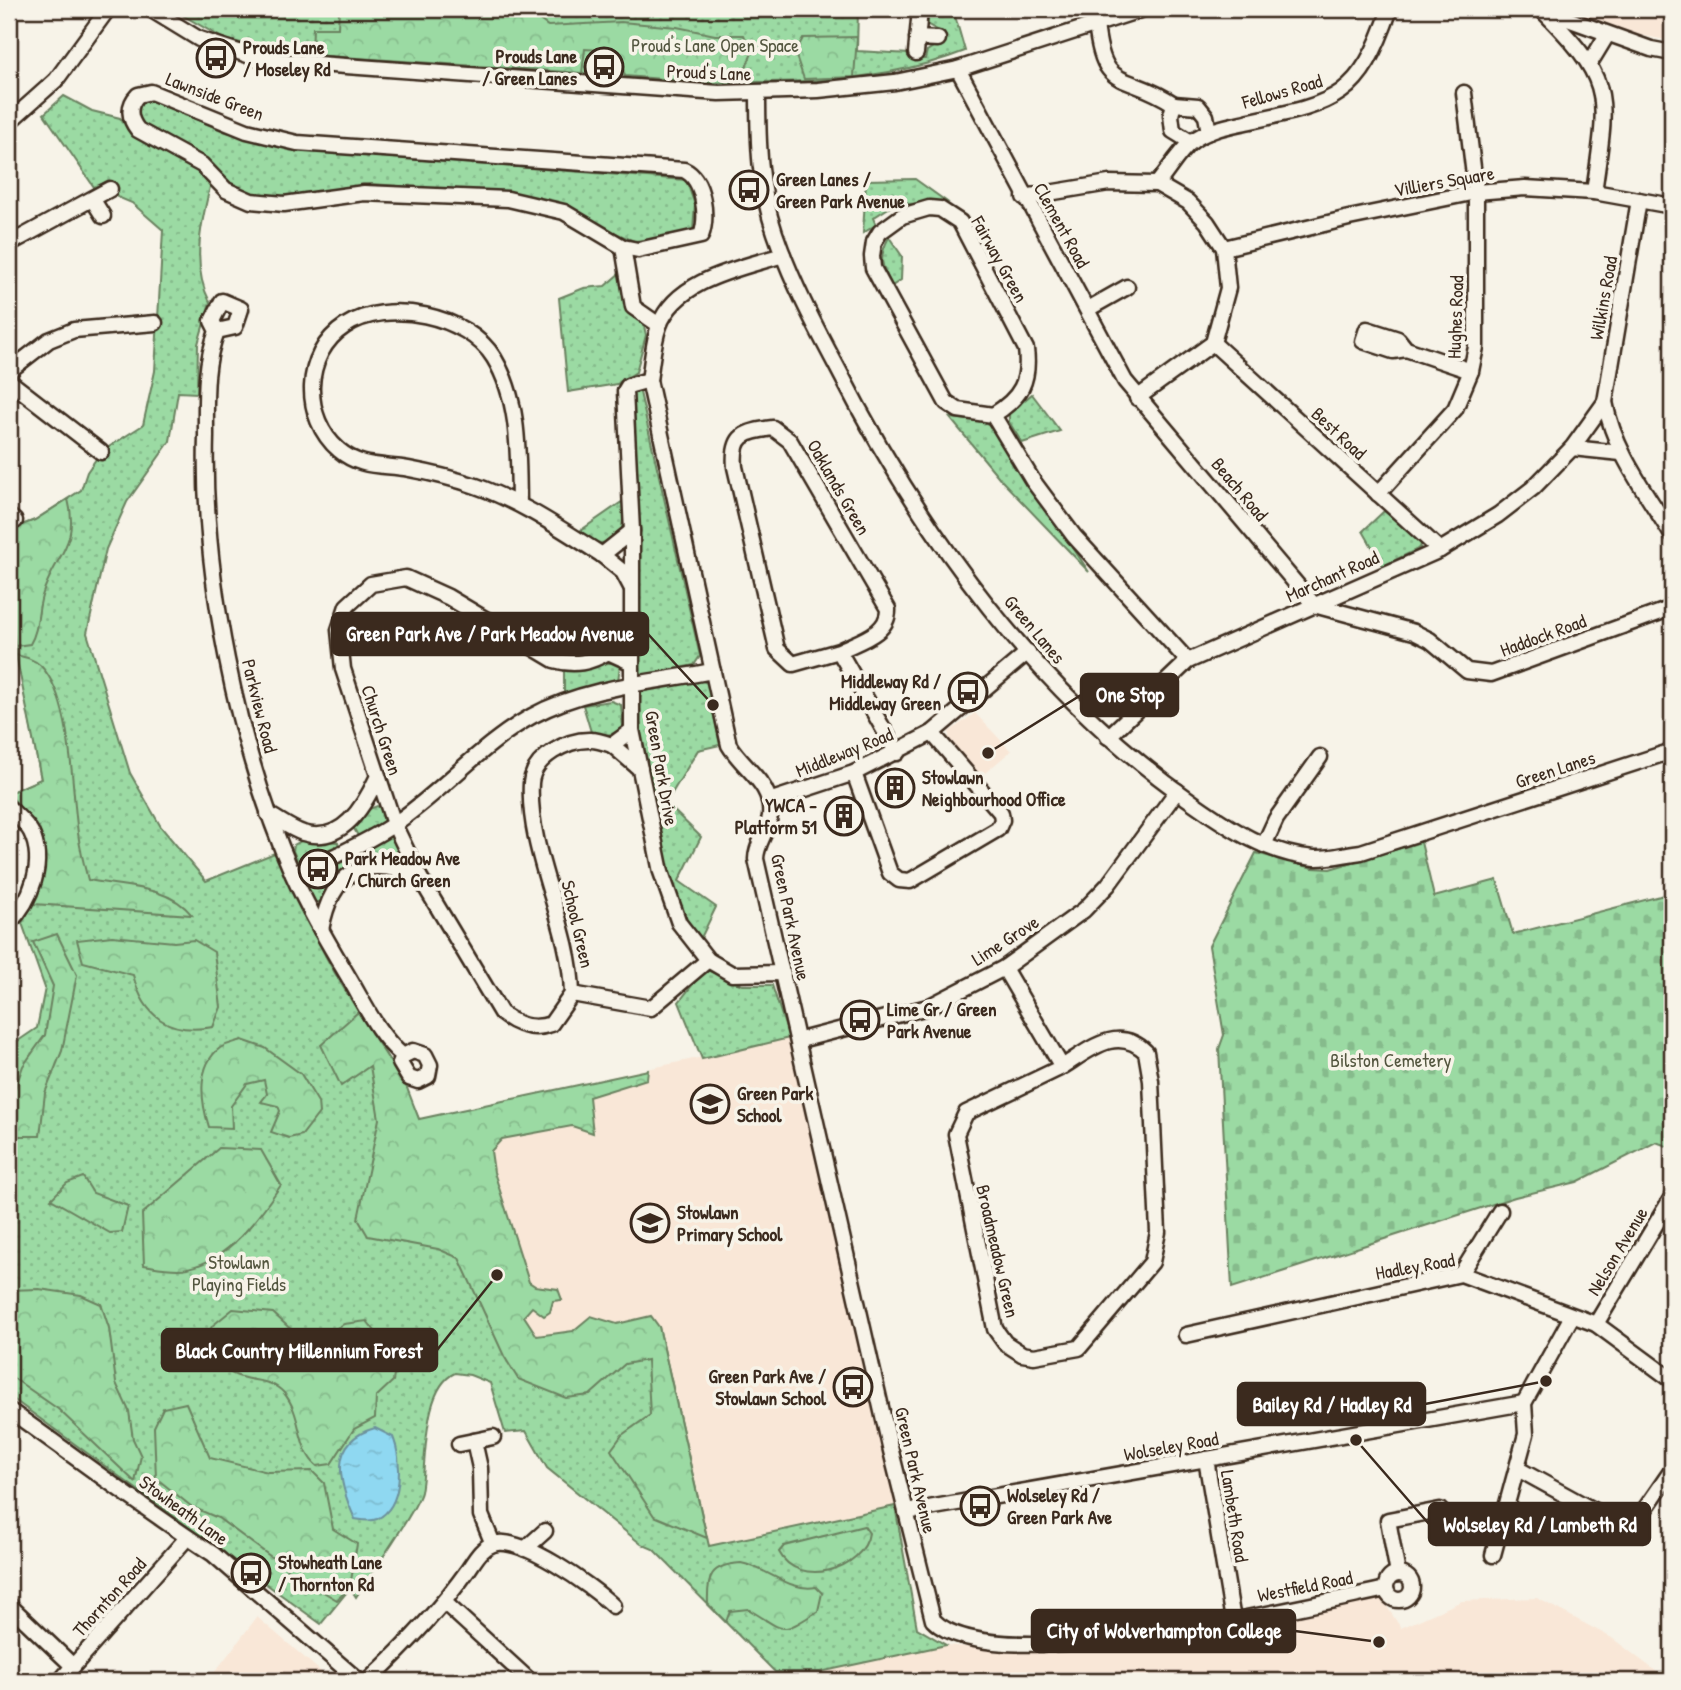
<svg xmlns="http://www.w3.org/2000/svg" width="1681" height="1690" font-family="'Patrick Hand',sans-serif">
<style>
.built{fill:#f9e7d7}
.grass{fill:url(#grass-dots);stroke:#6b8260;stroke-width:2}
.forest{fill:url(#forest-crowns);stroke:#6b8260;stroke-width:2}
.cemetery{fill:url(#cemetery-stones);stroke:#6b8260;stroke-width:2}
.water{fill:url(#water-ripples);stroke:#6d929d;stroke-width:2}
.lines{fill:none;stroke-linecap:round;stroke-linejoin:round}
.minor-casing{stroke:#3b2a1e;stroke-width:19}
.minor{stroke:#f7f3e8;stroke-width:14}
.labels{text-anchor:middle;stroke-width:7;stroke-linejoin:round;paint-order:stroke}
.park-label{font-size:19px;fill:#53563f;stroke:#f7f3e8}
.poi-label{font-size:19px;font-weight:bold;fill:#3b2a1e;stroke:#f7f3e8;text-anchor:start}
.street-label{font-size:19px;fill:#3b2a1e;stroke:#f7f3e8}
.leader{fill:none;stroke:#3b2a1e;stroke-width:2.5}
.callout-dot{fill:#3b2a1e;stroke:#f7f3e8;stroke-width:2.5}
.callout{fill:#3b2a1e;stroke:#3b2a1e;stroke-width:2.5}
.callout-label{font-size:21px;text-anchor:middle;font-weight:bold;fill:#fff}
</style>
<defs>
<pattern id="grass-dots" width="8" height="8" patternUnits="userSpaceOnUse" patternTransform="scale(1.75)"><rect width="8" height="8" fill="#9bdaa3"/><path d="M2 2h.1M6 6h.1" fill="none" stroke="#86bb8c" stroke-width="1.8" stroke-linecap="round"/></pattern>
<pattern id="forest-crowns" width="20" height="18" patternUnits="userSpaceOnUse" patternTransform="scale(1.75)"><rect width="20" height="18" fill="#9bdaa3"/><path d="M2 6a3 3 0 1 1 6 0M12 15a3 3 0 1 1 6 0" fill="none" stroke="#86bb8c"/></pattern>
<pattern id="cemetery-stones" width="16" height="16" patternUnits="userSpaceOnUse" patternTransform="scale(1.75)"><rect width="16" height="16" fill="#9bdaa3"/><path d="M2 7V4a2 2 0 0 1 4 0v3zM10 15v-3a2 2 0 0 1 4 0v3z" fill="#86bb8c"/></pattern>
<pattern id="water-ripples" width="26" height="14" patternUnits="userSpaceOnUse" patternTransform="scale(1.75)"><rect width="26" height="14" fill="#8fd8f1"/><path d="M2 4q2-2 4 0t4 0M15 11q2-2 4 0t4 0" fill="none" stroke="#7cbace"/></pattern>
</defs>
<rect width="100%" height="100%" fill="#f7f3e8"/>
<filter id="ink" filterUnits="userSpaceOnUse"><feTurbulence type="fractalNoise" baseFrequency=".0143" numOctaves="2"/><feDisplacementMap in="SourceGraphic" scale="14" xChannelSelector="R" yChannelSelector="G"/><feConvolveMatrix kernelMatrix="1 2 1 2 8 2 1 2 1" color-interpolation-filters="sRGB"/></filter>
<g filter="url(#ink)">
<g class="built">
<polygon points="1561,9 1672,9 1672,41 1633,34"/>
<polygon points="975,713 1011,751 979,778 949,739 949,732"/>
<polygon points="789,1038 895,1506 709,1547 659,1327 535,1356 419,1119"/>
<polygon points="1537,1598 1612,1638 1669,1681 822,1681 820,1672 946,1645 1016,1652 1117,1645 1382,1599 1401,1628 1462,1601"/>
<polygon points="257,1617 332,1681 208,1681"/>
</g>
<g class="grass">
<path d="M172,9H858L857,51L910,54V59H925L927,51L938,44L939,31L928,25V9H953L965,51C851,96 707,81 587,73C486,66 385,60 285,53L224,39Z"/>
<path d="M64,96L92,111L120,118L130,130L212,179C202,218 190,265 210,302L198,344L197,393L178,392L170,441L127,502L106,549L87,633L130,773L161,827L206,881L277,852C293,886 307,922 325,955C354,1011 396,1061 419,1119L535,1356L659,1327L709,1546L895,1506L917,1628L946,1645L820,1672H775L653,1549L641,1544L547,1468L526,1431L505,1433L490,1383L470,1375L455,1373C422,1388 427,1461 421,1492C417,1510 369,1577 356,1597L350,1588L321,1624L9,1396V1047L37,1028L45,988L22,923C39,895 51,861 36,828C30,816 17,804 9,793L41,779L15,646L10,583L17,527L35,520L81,490L87,472L101,452L143,425L155,371L163,230L132,203L115,196L107,182L94,187L44,114Z"/>
<polygon points="146,98 226,132 332,153 686,180 695,205 693,230 681,237 634,241 530,196 372,184 279,198 249,193 227,185 137,119 138,103"/>
<polygon points="915,179 947,202 908,204 904,198 873,218 876,225 863,233 866,180"/>
<path d="M889,237L902,256L901,280L892,286C881,265 878,258 889,237Z"/>
<polygon points="621,272 626,304 644,326 646,335 636,372 617,384 568,392 559,298 584,288 605,286"/>
<polygon points="639,388 700,656 694,665 647,675 637,672 635,652 637,494 630,393"/>
<polygon points="1032,394 1060,431 1022,443 1009,422 1009,413"/>
<polygon points="950,418 981,421 993,426 1089,572 1002,481"/>
<path d="M626,499L621,534C603,548 595,544 577,533Z"/>
<polygon points="1384,511 1422,541 1420,548 1383,566 1363,531"/>
<polygon points="616,662 620,665 618,681 564,695 564,669"/>
<path d="M701,680L707,683L720,745L698,750L666,803L701,837L679,881L716,907L700,940C654,887 648,771 636,702L638,695L646,690Z"/>
<path d="M611,701L621,705L623,727C612,736 605,737 591,732L583,705Z"/>
<polygon points="377,806 385,811 383,823 358,836 352,825 369,809"/>
<polygon points="392,835 401,855 397,860 357,865 323,901 313,903 304,882 309,875"/>
<polygon points="303,840 338,842 339,847 307,861 297,860 293,851 294,845"/>
<polygon points="705,969 742,985 772,985 789,1038 702,1059 679,1002"/>
</g>
<g class="forest">
<polygon points="339,9 524,9 548,26 621,22 677,27 715,35 744,35 752,53 740,82 712,83 625,76 618,51 585,49 582,73 312,55 313,28 338,28"/>
<polygon points="857,37 854,77 804,79 795,53 803,38"/>
<path d="M68,499C80,546 54,556 42,596C37,613 39,629 30,644L15,646L10,583L17,527L35,520Z"/>
<path d="M16,655C25,657 34,659 41,666C73,700 71,787 78,833C80,849 84,865 88,880C123,887 168,885 192,915L34,904C52,853 40,833 9,793L41,779Z"/>
<polygon points="57,934 77,975 62,1051 45,1093 40,1136 11,1136 10,1103 23,1066 45,1035 53,986 33,942"/>
<path d="M112,936L174,942L194,940L214,952L221,1007L213,1027C169,1035 144,1017 133,975L83,962L77,940Z"/>
<polygon points="358,1012 407,1088 419,1119 648,1070 647,1079 589,1097 593,1133 572,1126 502,1139 491,1151 494,1172 529,1282 535,1286 558,1289 562,1300 553,1301 550,1312 544,1316 532,1307 524,1316 537,1336 573,1331 591,1316 617,1324 651,1316 659,1327 707,1538 654,1516 611,1450 622,1435 650,1415 647,1360 625,1364 590,1395 566,1398 518,1379 504,1356 459,1258 438,1249 368,1236 358,1219 379,1119 370,1066 341,1086 321,1045"/>
<path d="M242,1040L265,1048L301,1074L318,1102L319,1113L302,1135L289,1138L271,1132L280,1111L278,1106L261,1102L267,1094L264,1080L247,1084L231,1106L232,1128L209,1127C201,1102 196,1066 220,1048C226,1044 236,1042 242,1040Z"/>
<path d="M219,1148L261,1150L281,1185C259,1217 229,1260 188,1268C174,1271 157,1267 144,1265L142,1214Z"/>
<polygon points="83,1177 93,1193 128,1206 122,1232 110,1233 51,1199 67,1183"/>
<polygon points="39,1289 81,1295 101,1304 109,1328 116,1383 129,1411 133,1439 141,1456 135,1482 58,1409 9,1375 9,1290"/>
<path d="M233,1309L273,1313L296,1334L319,1338L344,1324L367,1321L397,1359L393,1381L376,1397L375,1418L354,1429L331,1464L317,1466C296,1448 303,1416 284,1393C270,1377 250,1383 233,1374C222,1369 212,1357 202,1350L212,1326Z"/>
<polygon points="186,1403 210,1458 268,1472 312,1471 324,1483 333,1529 357,1544 350,1587 337,1600 300,1578 218,1518 192,1507 156,1478 154,1427 163,1408"/>
<path d="M864,1526L869,1533C864,1570 798,1589 779,1552L784,1546Z"/>
<path d="M741,1563C768,1568 789,1592 816,1587L822,1593L818,1611C777,1637 786,1631 748,1609L730,1611L726,1622L708,1604C707,1576 710,1565 741,1563Z"/>
</g>
<polygon class="cemetery" points="1421,842 1434,897 1497,880 1513,934 1672,893 1672,1148 1656,1142 1577,1182 1515,1197 1232,1288 1219,1049 1224,1035 1209,946 1256,853 1313,868 1330,869"/>
<path class="water" d="M375,1428L393,1437C402,1459 404,1506 377,1519C370,1522 362,1520 355,1519C339,1484 327,1441 375,1428Z"/>
<g class="lines">
<defs>
<g id="minor">
<polyline points="150,9 199,39 263,60 719,93 818,90 895,82 958,69 1143,9"/>
<path d="M1541,9C1614,82 1608,93 1594,192"/>
<polyline points="1548,12 1651,49 1672,53"/>
<path d="M1096,23C1103,95 1125,71 1174,104"/>
<polyline points="917,38 938,39"/>
<polyline points="916,53 920,9"/>
<polyline points="1590,63 1607,35"/>
<polyline points="958,69 1125,381 1314,605 1414,632 1430,640 1467,671 1491,674 1672,608"/>
<path d="M758,93C758,141 759,187 775,233C791,280 814,324 837,367C922,534 1039,696 1195,804C1229,828 1270,855 1314,858C1329,859 1345,854 1361,852L1672,751"/>
<polyline points="9,122 56,80 108,9"/>
<polyline points="1191,142 1173,131 1171,115 1174,104 1198,106 1206,116 1209,132"/>
<path d="M1157,184C1168,171 1178,153 1191,142C1206,130 1228,126 1246,122C1335,103 1359,100 1390,9"/>
<polyline points="1024,197 1109,183 1157,184 1188,202 1207,222 1224,248 1228,288 1213,343 1137,398"/>
<polyline points="93,200 103,216"/>
<path d="M1639,200L1605,402C1614,452 1646,492 1672,535"/>
<polyline points="9,244 110,189"/>
<path d="M623,247L638,250L701,236C708,217 704,179 684,170L297,143L247,131L151,92L138,95C127,106 129,119 138,130L202,165L226,190L251,201L284,204L364,193L508,199L564,212L623,247L633,307L659,325"/>
<polyline points="1224,248 1349,218 1476,192 1525,188 1594,192 1672,206"/>
<path d="M783,255C742,268 676,279 659,326C653,342 652,363 649,380L729,745C743,769 774,784 770,816C768,831 756,844 756,859L891,1451L933,1620C991,1682 1304,1606 1386,1589"/>
<polyline points="1088,309 1127,287"/>
<path d="M217,331L212,321L222,301L241,309L235,327L217,331C204,365 206,399 206,436C202,575 237,747 293,875C309,911 329,944 349,978C365,1005 378,1035 403,1056L413,1051L425,1055L430,1065L428,1076L418,1081L409,1078L400,1063L403,1056"/>
<polyline points="1213,343 1440,550"/>
<polyline points="1406,349 1398,339 1367,329 1363,341 1393,351 1406,349 1471,371"/>
<polyline points="9,371 49,340 74,330 155,323"/>
<polyline points="649,380 628,386 625,391 632,531 632,730 661,872 679,923 708,960 732,974 783,973"/>
<polyline points="9,381 101,452"/>
<path d="M993,415C1021,398 1030,381 1026,349L960,222L940,209L929,208L902,216L880,232L874,242L872,256L873,268L946,402L958,410L993,415L1033,481L1074,536L1188,661"/>
<polyline points="1572,448 1621,453"/>
<polyline points="1378,494 1455,409 1471,371 1476,347 1476,192 1464,93"/>
<path d="M519,503C518,454 520,401 494,358C468,315 387,298 345,326C302,354 302,418 339,450C361,469 383,464 409,469C431,473 455,479 476,486C522,502 561,529 602,555L632,531"/>
<polyline points="9,516 15,521"/>
<polyline points="602,555 623,572 631,587"/>
<path d="M839,651C858,641 889,634 888,609L790,441L773,428C745,432 732,434 735,467L777,649L793,664L839,651L897,753"/>
<polyline points="608,652 629,622"/>
<path d="M630,662L608,652C590,663 574,666 554,660L448,597L406,578L371,584L347,606L339,630L343,669L394,824L419,876L501,1013C516,1025 532,1031 551,1024L572,994C571,925 527,853 531,783C533,757 568,739 591,740C598,740 606,743 612,745L632,730"/>
<polyline points="1108,737 1188,661 1440,550 1498,515 1533,488 1572,448 1605,402"/>
<polyline points="612,745 640,769"/>
<polyline points="854,773 890,873 899,880 910,881 998,829 1002,820 1001,813 932,733"/>
<polyline points="769,801 854,773 932,733 1028,652"/>
<path d="M9,808C16,815 27,824 31,832C46,863 31,901 9,923"/>
<path d="M268,814C279,820 291,829 303,833C342,845 364,806 377,778"/>
<polyline points="1264,845 1276,819 1320,757"/>
<path d="M293,874C327,860 362,845 393,825C442,792 480,745 532,716C585,687 654,682 713,671"/>
<path d="M321,930C332,870 363,855 419,876"/>
<path d="M1004,968L1062,1067C1088,1051 1117,1024 1146,1052L1151,1081L1158,1232L1152,1262L1079,1348L1034,1356L1022,1354L1005,1343L995,1329L956,1134L966,1113L1062,1067"/>
<polyline points="572,994 651,1008 708,960"/>
<polyline points="800,1040 928,1007 1004,968 1084,910 1108,885 1177,791"/>
<polyline points="1461,1274 1500,1211"/>
<polyline points="1596,1324 1672,1197"/>
<polyline points="1186,1335 1461,1274 1596,1324 1672,1380"/>
<path d="M9,1410C77,1458 144,1509 213,1554L359,1681"/>
<polyline points="474,1441 480,1468 481,1515 493,1544"/>
<polyline points="459,1444 493,1437"/>
<polyline points="1206,1459 1233,1620"/>
<polyline points="1518,1469 1622,1526 1634,1525 1672,1470"/>
<polyline points="906,1512 1524,1403"/>
<polyline points="525,1549 545,1531"/>
<polyline points="1493,1555 1526,1434 1524,1403 1572,1316"/>
<polyline points="1398,1574 1388,1520 1440,1510"/>
<circle cx="1399" cy="1587" r="13"/>
<polyline points="445,1603 530,1681"/>
<polyline points="9,1605 73,1666"/>
<polyline points="60,1681 186,1539"/>
<path d="M368,1681C404,1647 439,1611 468,1570C475,1560 481,1548 493,1544C520,1534 593,1587 613,1606"/>
</g>
</defs>
<use href="#minor" class="minor-casing"/>
<use href="#minor" class="minor"/>
</g>
</g>
<defs>
<symbol id="bus-ring" viewBox="-11 -11 22 22"><circle r="9.5" fill="#f7f3e8" stroke="#3b2a1e" stroke-width="1.5"/><path d="M-5-6H5V4H4V6H2V4H-2V6H-4V4H-5ZM-3.5-4V0h7V-4ZM-3.5 1.2v1.5H-2V1.2ZM2 1.2v1.5H3.5V1.2Z" fill="#3b2a1e"/></symbol>
<symbol id="building-ring" viewBox="-11 -11 22 22"><circle r="9.5" fill="#f7f3e8" stroke="#3b2a1e" stroke-width="1.5"/><path d="M-4-6H4V6H1V3H-1V6H-4ZM-2.5-4.3h1.7v1.8h-1.7ZM.8-4.3h1.7v1.8H.8ZM-2.5-1h1.7V.8h-1.7ZM.8-1h1.7V.8H.8Z" fill="#3b2a1e"/></symbol>
<symbol id="school-ring" viewBox="-11 -11 22 22"><circle r="9.5" fill="#f7f3e8" stroke="#3b2a1e" stroke-width="1.5"/><path d="M0-5L7-2L0 1L-7-2ZM-4 1L0 2.5L4 1V4Q0 6-4 4Z" fill="#3b2a1e"/></symbol>
</defs>
<g fill-rule="evenodd">
<use href="#bus-ring" x="194" y="36" width="44" height="44"/>
<use href="#bus-ring" x="582" y="45" width="44" height="44"/>
<use href="#bus-ring" x="727" y="168" width="44" height="44"/>
<use href="#bus-ring" x="946" y="670" width="44" height="44"/>
<use href="#building-ring" x="873" y="766" width="44" height="44"/>
<use href="#building-ring" x="822" y="794" width="44" height="44"/>
<use href="#bus-ring" x="296" y="847" width="44" height="44"/>
<use href="#bus-ring" x="838" y="998" width="44" height="44"/>
<use href="#school-ring" x="688" y="1082" width="44" height="44"/>
<use href="#school-ring" x="628" y="1201" width="44" height="44"/>
<use href="#bus-ring" x="831" y="1365" width="44" height="44"/>
<use href="#bus-ring" x="958" y="1484" width="44" height="44"/>
<use href="#bus-ring" x="229" y="1551" width="44" height="44"/>
</g>
<g class="labels">
<g class="park-label">
<text x="715" y="52">Proud's Lane Open Space</text>
<text x="1391" y="1067">Bilston Cemetery</text>
<text x="239" y="1269">Stowlawn<tspan x="239" dy="22">Playing Fields</tspan></text>
</g>
<g class="poi-label">
<text x="243" y="54">Prouds Lane<tspan x="243" dy="22">/ Moseley Rd</tspan></text>
<text x="577" y="63" text-anchor="end">Prouds Lane<tspan x="577" dy="22">/ Green Lanes</tspan></text>
<text x="776" y="186">Green Lanes /<tspan x="776" dy="22">Green Park Avenue</tspan></text>
<text x="941" y="688" text-anchor="end">Middleway Rd /<tspan x="941" dy="22">Middleway Green</tspan></text>
<text x="922" y="784">Stowlawn<tspan x="922" dy="22">Neighbourhood Office</tspan></text>
<text x="817" y="812" text-anchor="end">YWCA -<tspan x="817" dy="22">Platform 51</tspan></text>
<text x="345" y="865">Park Meadow Ave<tspan x="345" dy="22">/ Church Green</tspan></text>
<text x="887" y="1016">Lime Gr / Green<tspan x="887" dy="22">Park Avenue</tspan></text>
<text x="737" y="1100">Green Park<tspan x="737" dy="22">School</tspan></text>
<text x="677" y="1219">Stowlawn<tspan x="677" dy="22">Primary School</tspan></text>
<text x="826" y="1383" text-anchor="end">Green Park Ave /<tspan x="826" dy="22">Stowlawn School</tspan></text>
<text x="1007" y="1502">Wolseley Rd /<tspan x="1007" dy="22">Green Park Ave</tspan></text>
<text x="278" y="1569">Stowheath Lane<tspan x="278" dy="22">/ Thornton Rd</tspan></text>
</g>
<g class="street-label">
<text transform="translate(709 72) rotate(2)" y="7">Proud's Lane</text>
<text transform="translate(1282 91) rotate(-16)" y="7">Fellows Road</text>
<text transform="translate(215 96) rotate(21)" y="7">Lawnside Green</text>
<text transform="translate(1444 181) rotate(-10)" y="7">Villiers Square</text>
<text transform="translate(1062 225) rotate(61)" y="7">Clement Road</text>
<text transform="translate(1000 259) rotate(61)" y="7">Fairway Green</text>
<text transform="translate(1603 298) rotate(-80)" y="7">Wilkins Road</text>
<text transform="translate(1455 317) rotate(-88)" y="7">Hughes Road</text>
<text transform="translate(1339 433) rotate(43)" y="7">Best Road</text>
<text transform="translate(839 487) rotate(60)" y="7">Oaklands Green</text>
<text transform="translate(1240 489) rotate(50)" y="7">Beach Road</text>
<text transform="translate(1332 576) rotate(-24)" y="7">Marchant Road</text>
<text transform="translate(1035 629) rotate(50)" y="7">Green Lanes</text>
<text transform="translate(1543 635) rotate(-20)" y="7">Haddock Road</text>
<text transform="translate(260 706) rotate(76)" y="7">Parkview Road</text>
<text transform="translate(382 730) rotate(72)" y="7">Church Green</text>
<text transform="translate(844 752) rotate(-22)" y="7">Middleway Road</text>
<text transform="translate(662 768) rotate(80)" y="7">Green Park Drive</text>
<text transform="translate(1555 769) rotate(-18)" y="7">Green Lanes</text>
<text transform="translate(791 917) rotate(78)" y="7">Green Park Avenue</text>
<text transform="translate(578 924) rotate(77)" y="7">School Green</text>
<text transform="translate(1005 940) rotate(-33)" y="7">Lime Grove</text>
<text transform="translate(998 1251) rotate(77)" y="7">Broadmeadow Green</text>
<text transform="translate(1617 1251) rotate(-59)" y="7">Nelson Avenue</text>
<text transform="translate(1415 1266) rotate(-10)" y="7">Hadley Road</text>
<text transform="translate(1171 1446) rotate(-10)" y="7">Wolseley Road</text>
<text transform="translate(916 1470) rotate(77)" y="7">Green Park Avenue</text>
<text transform="translate(184 1510) rotate(36)" y="7">Stowheath Lane</text>
<text transform="translate(1235 1516) rotate(81)" y="7">Lambeth Road</text>
<text transform="translate(1305 1586) rotate(-11)" y="7">Westfield Road</text>
<text transform="translate(109 1597) rotate(-48)" y="7">Thornton Road</text>
</g>
</g>
<path class="leader" d="M713 705L648 634M988 753L1081 695M497 1275L437 1350M1546 1381L1425 1404M1356 1440L1429 1524M1379 1642L1295 1631"/>
<g class="callout-dot">
<circle cx="713" cy="705" r="7"/>
<circle cx="988" cy="753" r="7"/>
<circle cx="497" cy="1275" r="7"/>
<circle cx="1546" cy="1381" r="7"/>
<circle cx="1356" cy="1440" r="7"/>
<circle cx="1379" cy="1642" r="7"/>
</g>
<g class="callout">
<rect x="332" y="613" width="316" height="42" rx="7"/>
<rect x="1081" y="674" width="97" height="42" rx="7"/>
<rect x="162" y="1329" width="275" height="42" rx="7"/>
<rect x="1238" y="1383" width="187" height="42" rx="7"/>
<rect x="1429" y="1503" width="221" height="42" rx="7"/>
<rect x="1032" y="1610" width="263" height="42" rx="7"/>
</g>
<g class="callout-label">
<text x="490" y="641">Green Park Ave / Park Meadow Avenue</text>
<text x="1130" y="702">One Stop</text>
<text x="299" y="1358">Black Country Millennium Forest</text>
<text x="1332" y="1412">Bailey Rd / Hadley Rd</text>
<text x="1540" y="1532">Wolseley Rd / Lambeth Rd</text>
<text x="1164" y="1638">City of Wolverhampton College</text>
</g>
<rect width="1681" height="1690" fill="none" stroke="#f7f3e8" stroke-width="35"/>
<rect x="18" y="18" width="1646" height="1655" fill="none" stroke="#3b2a1e" stroke-width="2.5" filter="url(#ink)"/>
</svg>
